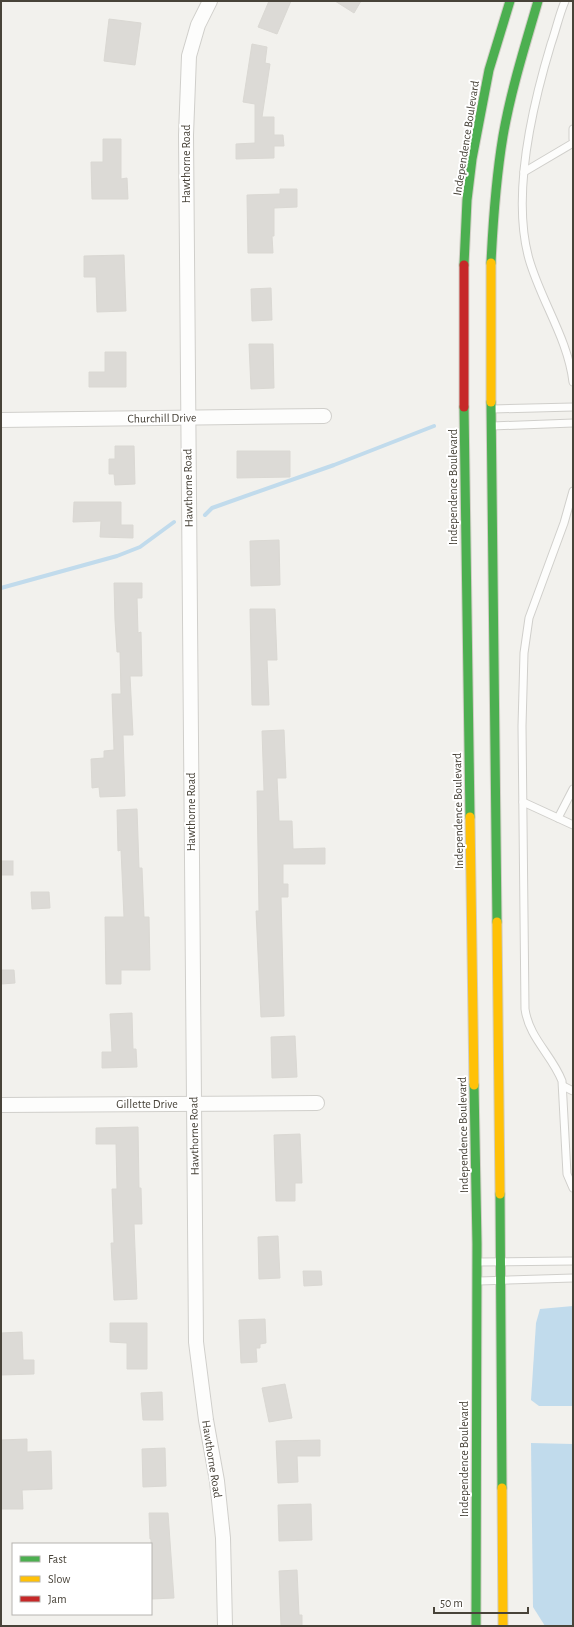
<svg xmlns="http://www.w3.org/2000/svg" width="574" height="1627" font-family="'Alegreya Sans',sans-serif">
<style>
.water{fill:#c1dbec}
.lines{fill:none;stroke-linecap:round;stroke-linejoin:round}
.stream{stroke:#c1dbec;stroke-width:4}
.building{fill:#dcdad6;stroke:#dad8d3}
.lane-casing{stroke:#d0cfcb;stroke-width:9}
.street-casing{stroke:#d0cfcb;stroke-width:16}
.fast-casing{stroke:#d0cec5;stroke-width:11}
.slow-casing{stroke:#d0cec5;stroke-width:11}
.jam-casing{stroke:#d0cec5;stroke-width:11}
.lane{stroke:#fdfdfc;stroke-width:7}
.street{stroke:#fdfdfc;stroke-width:14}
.fast{stroke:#4caf50;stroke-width:9}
.slow{stroke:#ffc107;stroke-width:9}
.jam{stroke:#c62828;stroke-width:9}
.labels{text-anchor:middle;stroke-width:4;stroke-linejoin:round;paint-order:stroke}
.street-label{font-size:12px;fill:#484339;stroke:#fff}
</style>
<rect width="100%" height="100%" fill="#f2f1ed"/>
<g class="water">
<polygon points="573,1306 573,1406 539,1406 531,1400 536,1323 540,1309"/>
<polygon points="531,1443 573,1444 573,1626 545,1626 533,1607"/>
</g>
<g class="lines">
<g class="stream">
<polyline points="205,515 212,508 334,465 434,426"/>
<polyline points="1,588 117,556 140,547 174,522"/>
</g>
</g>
<g class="building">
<polygon points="269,1 291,1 277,34 258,27"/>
<polygon points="335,1 361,1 354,13"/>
<polygon points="109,19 141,23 135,65 104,61"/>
<polygon points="252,44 267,47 265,63 270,64 262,117 274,117 274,135 283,135 284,146 274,146 274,158 236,159 236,144 255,143 255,104 243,102"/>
<polygon points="103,139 121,139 121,179 127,178 128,199 92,199 91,162 103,162"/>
<polygon points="280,189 297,189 297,207 274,208 274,236 272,236 273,253 248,253 247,195 280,194"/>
<polygon points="124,255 126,311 97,312 96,277 84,277 84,256"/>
<polygon points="271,288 272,320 252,321 251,289"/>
<polygon points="249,344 273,344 274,388 251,389"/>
<polygon points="105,352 126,352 126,387 89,387 89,372 105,372"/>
<polygon points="115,446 134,446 135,484 115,485 114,474 109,474 109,459 115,459"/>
<polygon points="237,451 290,451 290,477 237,478"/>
<polygon points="74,502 121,502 121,525 133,525 133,538 100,537 101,521 73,522"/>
<polygon points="279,540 280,585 251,586 250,541"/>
<polygon points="114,583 142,583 142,598 137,598 138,633 141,632 142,676 130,676 133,735 123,735 125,796 100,797 99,787 92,788 91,759 104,758 104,751 114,750 112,694 121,694 120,652 117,652 115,620"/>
<polygon points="250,609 275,609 277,660 267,660 269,705 252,705"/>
<polygon points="284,730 286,778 277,778 279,821 292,821 293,849 325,848 325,864 283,864 283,884 288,884 288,897 281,897 284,1016 261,1017 256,911 259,911 257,791 264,791 262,731"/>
<polygon points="137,809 139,868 142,868 144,917 149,917 150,970 121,970 121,984 106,984 105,917 124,917 121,850 118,851 117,810"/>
<rect x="1" y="861" width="12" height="14"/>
<polygon points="31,892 49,892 50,908 32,909"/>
<polygon points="1,970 14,970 15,983 1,984"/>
<polygon points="132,1013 133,1049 136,1049 137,1067 102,1068 102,1052 112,1052 110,1014"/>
<polygon points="295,1036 297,1077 272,1078 271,1037"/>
<polygon points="138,1127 139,1188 141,1188 142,1224 134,1224 137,1299 114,1300 111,1243 114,1243 112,1189 117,1189 116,1144 96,1144 96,1128"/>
<polygon points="300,1134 302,1183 295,1183 295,1201 276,1201 274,1135"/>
<polygon points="278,1236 280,1278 259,1279 258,1237"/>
<polygon points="303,1271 321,1271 322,1285 304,1286"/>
<polygon points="265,1319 266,1343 260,1344 260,1348 256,1348 257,1362 241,1363 239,1320"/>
<polygon points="110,1323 147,1323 147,1369 127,1369 127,1343 110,1342"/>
<polygon points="22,1332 23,1360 34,1360 34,1374 1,1375 1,1333"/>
<polygon points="285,1384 292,1418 269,1422 262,1388"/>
<polygon points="162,1392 163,1420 143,1420 141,1393"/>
<polygon points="27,1439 27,1452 51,1451 52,1489 22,1490 23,1509 1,1509 1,1440"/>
<polygon points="320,1440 320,1456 297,1456 298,1482 278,1483 276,1441"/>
<polygon points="165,1448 166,1486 143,1487 142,1449"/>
<polygon points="311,1504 312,1540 279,1541 278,1505"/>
<polygon points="149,1513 168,1513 174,1598 151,1599 151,1539 150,1539"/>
<polygon points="297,1570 299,1615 302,1615 302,1626 281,1626 279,1571"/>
</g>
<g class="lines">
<defs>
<g id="lane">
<path d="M565,1C559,15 556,30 551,44C532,107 511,195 529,259C541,301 568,339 573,382"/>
<polyline points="573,129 573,139"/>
<polyline points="524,172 573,143"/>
<polyline points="493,409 573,407"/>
<polyline points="492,426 573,423"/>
<path d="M573,491L564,523L529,618L524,653L522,726L525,1009C529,1038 552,1055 562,1081L567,1174L573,1188"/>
<polyline points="523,802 573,825"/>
<polyline points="558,818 573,789"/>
<polyline points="563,1086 573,1091"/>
<polyline points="477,1262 573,1261"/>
<polyline points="479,1281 573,1278"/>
</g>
<g id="street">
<polyline points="210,1 198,25 189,56 186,135 196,1342 206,1420 217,1481 223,1538 225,1626"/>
<polyline points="1,420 324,416"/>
<polyline points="1,1105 317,1103"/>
</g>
<g id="fast">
<path d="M491,263C493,221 496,178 503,136C511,90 525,46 538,1"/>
<polyline points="464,265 467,200 472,159 489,70 510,1"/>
<polyline points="491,402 497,922"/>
<polyline points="464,407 470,817"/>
<polyline points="474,1085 477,1244 476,1626"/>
<polyline points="500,1194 502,1488"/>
</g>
<g id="slow">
<polyline points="491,402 491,263"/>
<polyline points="470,817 474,1085"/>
<polyline points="497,922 500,1194"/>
<polyline points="502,1488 503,1626"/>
</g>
<polyline id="jam" points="464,407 464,265"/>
</defs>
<use href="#lane" class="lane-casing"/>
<use href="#street" class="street-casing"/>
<use href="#fast" class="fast-casing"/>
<use href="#slow" class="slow-casing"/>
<use href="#jam" class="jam-casing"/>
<use href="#lane" class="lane"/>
<use href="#street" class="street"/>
<use href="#fast" class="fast"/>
<use href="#slow" class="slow"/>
<use href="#jam" class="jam"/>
</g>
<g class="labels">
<g class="street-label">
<text transform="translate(466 138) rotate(-81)" y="4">Independence Boulevard</text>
<text transform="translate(186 164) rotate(-90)" y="4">Hawthorne Road</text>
<text transform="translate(162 418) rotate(-1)" y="4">Churchill Drive</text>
<text transform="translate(453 487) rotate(-90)" y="4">Independence Boulevard</text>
<text transform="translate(188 488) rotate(-91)" y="4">Hawthorne Road</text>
<text transform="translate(458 811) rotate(-91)" y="4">Independence Boulevard</text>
<text transform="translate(191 812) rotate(-90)" y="4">Hawthorne Road</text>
<text x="147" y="1108">Gillette Drive</text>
<text transform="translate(463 1135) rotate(-91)" y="4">Independence Boulevard</text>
<text transform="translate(194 1136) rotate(-91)" y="4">Hawthorne Road</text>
<text transform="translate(212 1459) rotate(81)" y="4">Hawthorne Road</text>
<text transform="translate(464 1459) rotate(-90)" y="4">Independence Boulevard</text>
</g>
</g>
<rect width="574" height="1627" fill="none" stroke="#484339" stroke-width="4"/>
<rect x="12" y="1543" width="140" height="72" fill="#ffffff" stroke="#b6b4b0"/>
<rect x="20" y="1556" width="20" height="6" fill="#4caf50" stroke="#b6b4b0"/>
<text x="48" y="1563" font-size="12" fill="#484339">Fast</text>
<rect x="20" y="1576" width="20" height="6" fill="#ffc107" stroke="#b6b4b0"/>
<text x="48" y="1583" font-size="12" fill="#484339">Slow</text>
<rect x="20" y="1596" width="20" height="6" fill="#c62828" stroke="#b6b4b0"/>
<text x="48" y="1603" font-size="12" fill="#484339">Jam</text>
<path d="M434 1607v6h94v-6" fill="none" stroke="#484339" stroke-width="2"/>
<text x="440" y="1607" font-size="12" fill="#484339" stroke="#ffffff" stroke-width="3" paint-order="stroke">50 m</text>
</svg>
